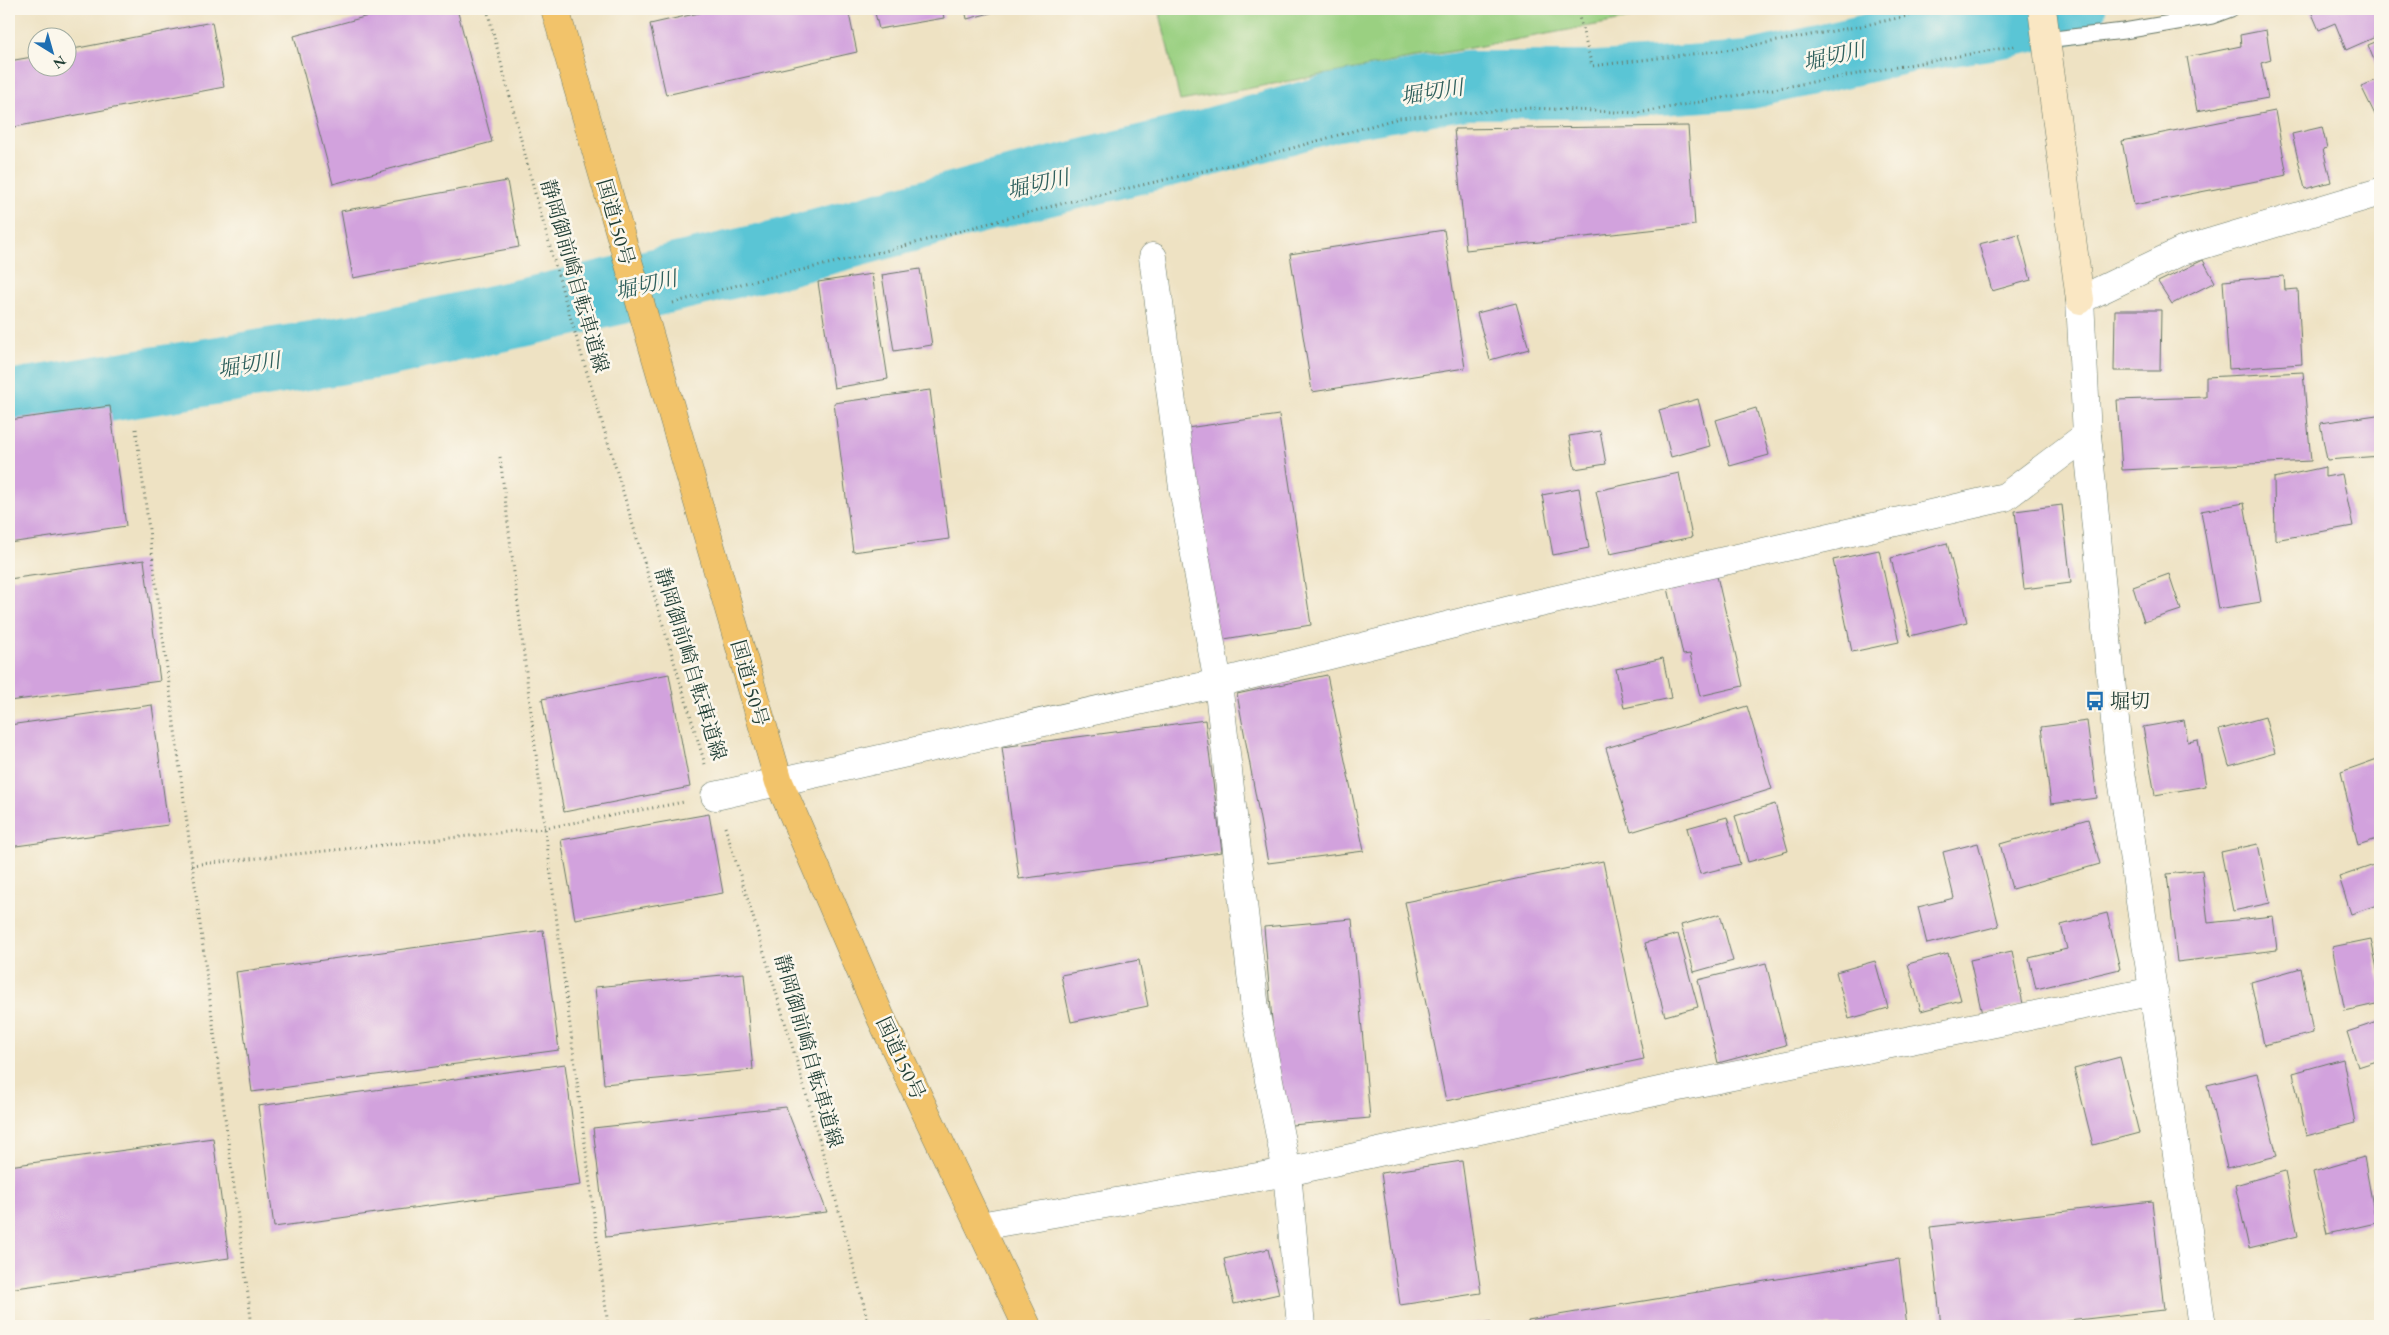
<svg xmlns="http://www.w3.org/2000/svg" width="2389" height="1335" font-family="'EB Garamond','Noto Serif JP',serif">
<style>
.green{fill:#9ad081;stroke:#5c865a}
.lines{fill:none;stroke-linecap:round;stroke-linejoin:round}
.river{stroke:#5ac5d5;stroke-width:68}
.building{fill:#d2a2dd}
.lane-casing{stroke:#677766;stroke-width:17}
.street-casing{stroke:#677766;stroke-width:29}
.secondary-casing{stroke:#677766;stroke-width:29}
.highway-casing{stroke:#677766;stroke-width:29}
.path{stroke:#677766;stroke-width:3;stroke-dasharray:1 4;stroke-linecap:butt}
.lane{stroke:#fff;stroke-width:15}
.street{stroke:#fff;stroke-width:28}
.secondary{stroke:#fae7c3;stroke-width:28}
.highway{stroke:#f2c36a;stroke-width:28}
.labels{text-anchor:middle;stroke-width:5;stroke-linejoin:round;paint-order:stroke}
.street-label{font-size:20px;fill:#1f3d34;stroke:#fbf7ec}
.poi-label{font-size:20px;fill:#1f3d34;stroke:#fbf7ec;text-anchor:start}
.water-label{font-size:21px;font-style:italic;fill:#2e5f5c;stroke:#fbf7ec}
</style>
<rect width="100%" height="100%" fill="#fbf7ec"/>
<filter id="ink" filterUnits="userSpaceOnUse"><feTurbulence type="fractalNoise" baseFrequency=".02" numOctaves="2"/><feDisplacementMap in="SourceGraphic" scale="10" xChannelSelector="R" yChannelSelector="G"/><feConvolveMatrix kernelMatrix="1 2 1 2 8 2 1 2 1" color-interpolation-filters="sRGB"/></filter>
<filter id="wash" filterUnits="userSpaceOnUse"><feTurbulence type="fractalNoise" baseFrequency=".0096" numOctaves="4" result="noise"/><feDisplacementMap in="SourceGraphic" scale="20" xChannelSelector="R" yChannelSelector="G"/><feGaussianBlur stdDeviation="1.12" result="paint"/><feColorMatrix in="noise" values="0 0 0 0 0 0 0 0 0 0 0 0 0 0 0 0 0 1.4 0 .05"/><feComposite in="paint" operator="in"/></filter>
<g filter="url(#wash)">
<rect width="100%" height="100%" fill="#eee2c3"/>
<polygon class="green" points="1159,9 1632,9 1634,18 1180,101"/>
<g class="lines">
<polyline class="river" points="9,404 381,344 530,311 782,253 994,195 1199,145 1332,108 1466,85 1598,85 1749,75 1908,39 2007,23 2072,9"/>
</g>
<g id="blocks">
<g class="building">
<polygon points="394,9 457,9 492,142 333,184 294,36"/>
<polygon points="717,9 848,9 857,52 666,95 650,24"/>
<polygon points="874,9 942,9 944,18 879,29"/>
<polygon points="965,9 1006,9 967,19"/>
<polygon points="2310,9 2380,9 2380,35 2346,50 2335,23 2319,30"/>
<polygon points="212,22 224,87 9,128 9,61 38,56 38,68 68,68 68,50"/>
<polygon points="2266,30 2271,60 2261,63 2268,98 2197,111 2187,57 2241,46 2240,35"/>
<polygon points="2380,40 2380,73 2379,73 2368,45"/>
<polygon points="2380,79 2380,125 2361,86"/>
<polygon points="2275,111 2287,175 2134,205 2122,141"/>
<polygon points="1688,126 1695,225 1466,250 1454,129"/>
<polygon points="2322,127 2327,148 2323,149 2331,182 2305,189 2292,134"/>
<polygon points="507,181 519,247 353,278 341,211"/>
<polygon points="1444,230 1465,368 1312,392 1290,254"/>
<polygon points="2019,234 2031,280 1992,291 1979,244"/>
<polygon points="2203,260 2215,282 2172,304 2158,282"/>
<polygon points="920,269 932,345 894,351 882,275"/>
<polygon points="872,274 888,379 834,388 818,282"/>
<polygon points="2284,276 2285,290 2298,289 2302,364 2229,369 2223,281"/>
<polygon points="1516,303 1529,349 1490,360 1477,313"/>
<polygon points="2115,310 2161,310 2160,371 2114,371"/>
<polygon points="2303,372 2311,461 2122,470 2117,400 2206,397 2206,377"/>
<polygon points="930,390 949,539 853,552 834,403"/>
<polygon points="1698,399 1710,446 1671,457 1659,410"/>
<polygon points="110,406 126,526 9,543 9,420"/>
<polygon points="1756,408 1769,455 1730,466 1716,420"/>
<polygon points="1279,415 1311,625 1218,640 1187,428"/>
<polygon points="2377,415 2380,430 2380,456 2327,460 2320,423"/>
<polygon points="1600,431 1606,464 1575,469 1569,436"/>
<polygon points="2325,467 2325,477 2342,474 2353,526 2275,540 2274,478"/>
<polygon points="1679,473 1692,537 1610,554 1596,491"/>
<polygon points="1579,488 1589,548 1553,555 1542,495"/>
<polygon points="2244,503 2261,602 2218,609 2201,511"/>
<polygon points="2062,505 2071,583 2024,589 2015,511"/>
<polygon points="1947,543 1967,622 1910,636 1891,558"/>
<polygon points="1879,550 1899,642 1852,652 1833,560"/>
<polygon points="144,560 160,681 9,701 9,579"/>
<polygon points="2169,574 2181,610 2144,622 2133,587"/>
<polygon points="1717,576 1743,686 1700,696 1690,654 1683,655 1668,588"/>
<polygon points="1663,658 1671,698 1624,708 1616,669"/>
<polygon points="669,674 690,787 564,812 542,699"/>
<polygon points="1327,675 1364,851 1268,863 1237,694"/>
<polygon points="152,705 168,825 9,847 9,725"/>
<polygon points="1747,706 1772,789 1631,832 1606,748"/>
<polygon points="2265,717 2275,753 2229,766 2219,730"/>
<polygon points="1205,720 1222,852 1019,879 1002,747"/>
<polygon points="2184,720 2188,742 2198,740 2206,786 2155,795 2143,727"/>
<polygon points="2087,721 2097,798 2051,804 2041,727"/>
<polygon points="2380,758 2380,838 2358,845 2341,772"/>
<polygon points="1775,804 1788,851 1748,862 1735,816"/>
<polygon points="709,814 723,893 575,919 561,840"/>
<polygon points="1727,817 1740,864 1700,874 1687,828"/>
<polygon points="2088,819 2100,864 2012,889 2000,844"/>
<polygon points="1978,843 1999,926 1927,944 1918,907 1954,898 1943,852"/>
<polygon points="2258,844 2270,903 2233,911 2221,852"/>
<polygon points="1603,861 1644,1059 1446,1101 1405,902"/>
<polygon points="2377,864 2380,874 2380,904 2351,914 2339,877"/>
<polygon points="2202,870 2208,923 2273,916 2277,950 2177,962 2167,874"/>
<polygon points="2107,913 2120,969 2036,989 2029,958 2067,949 2061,925"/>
<polygon points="1720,914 1733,961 1694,972 1681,925"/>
<polygon points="1352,919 1370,1118 1281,1126 1264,927"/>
<polygon points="543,930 559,1050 252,1092 236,972"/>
<polygon points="1678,934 1698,1007 1665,1016 1645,943"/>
<polygon points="2371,939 2380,984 2380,1003 2345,1011 2332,947"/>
<polygon points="2012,951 2023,1004 1982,1014 1970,960"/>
<polygon points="1948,953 1961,1000 1921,1011 1908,964"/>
<polygon points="1139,960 1148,1006 1071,1022 1061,975"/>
<polygon points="1875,961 1888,1008 1849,1019 1836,972"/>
<polygon points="1766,963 1786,1045 1718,1063 1698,980"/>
<polygon points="2301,968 2313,1033 2264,1045 2251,982"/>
<polygon points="744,973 753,1070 604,1084 595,987"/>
<polygon points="2380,1021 2380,1060 2358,1067 2347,1032"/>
<polygon points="2120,1057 2139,1133 2093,1145 2074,1069"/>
<polygon points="2343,1059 2355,1123 2306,1136 2293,1073"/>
<polygon points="565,1064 581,1185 274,1227 258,1106"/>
<polygon points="2257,1073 2277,1156 2227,1168 2207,1085"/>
<polygon points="786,1107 827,1212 606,1237 593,1128"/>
<polygon points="213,1138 229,1258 9,1289 9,1166"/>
<polygon points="2364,1157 2376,1223 2327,1234 2313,1172"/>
<polygon points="1462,1161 1481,1293 1400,1305 1381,1173"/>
<polygon points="2285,1171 2298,1236 2249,1248 2235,1185"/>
<polygon points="2152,1201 2164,1310 2025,1326 1941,1326 1930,1227"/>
<polygon points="1268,1249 1279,1294 1234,1304 1224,1259"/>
<polygon points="1899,1259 1907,1326 1529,1326 1528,1320"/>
<polygon points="839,1322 840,1326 811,1326 811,1325"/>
<polygon points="1490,1322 1491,1326 1465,1326 1465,1325"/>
</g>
</g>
</g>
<g filter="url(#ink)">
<use href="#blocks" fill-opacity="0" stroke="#677766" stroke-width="1"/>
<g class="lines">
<defs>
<polyline id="lane" points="2045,40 2124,31 2212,16 2231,9"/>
<g id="street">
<polyline points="1153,257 1183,488 1218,683 1255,1009 1287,1172 1301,1326"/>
<polyline points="715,796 1218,683 1514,609 2005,497 2087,435"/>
<polyline points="980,1226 1287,1172 1673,1088 2154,991"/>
<polyline points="2202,1326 2118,751 2087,435 2080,300 2182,251 2380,192"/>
</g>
<polyline id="secondary" points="2042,9 2080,300"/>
<polyline id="highway" points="555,9 779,782 881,1018 1027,1326"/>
</defs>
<use href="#lane" class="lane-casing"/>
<use href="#street" class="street-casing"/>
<use href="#secondary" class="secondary-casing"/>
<use href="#highway" class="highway-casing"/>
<g class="path">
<polyline points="487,9 536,197 566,303 705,764"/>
<polyline points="1577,9 1592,66 1733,49 1861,26 1940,9"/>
<polyline points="673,303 745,283 889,250 1064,203 1246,161 1399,118 1531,108 1638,113 2015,46"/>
<polyline points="136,429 252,1326"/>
<polyline points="500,457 545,828 608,1326"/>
<path d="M725,827C777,992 827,1158 869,1326"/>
<polyline points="191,865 545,828 684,802"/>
</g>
<use href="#lane" class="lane"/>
<use href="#street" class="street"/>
<use href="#secondary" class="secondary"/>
<use href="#highway" class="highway"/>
</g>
</g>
<defs>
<symbol id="bus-bare" viewBox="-9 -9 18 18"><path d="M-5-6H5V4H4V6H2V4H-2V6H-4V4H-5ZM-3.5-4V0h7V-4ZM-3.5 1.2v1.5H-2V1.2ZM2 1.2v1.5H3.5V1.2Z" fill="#1f6fb2" stroke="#fbf7ec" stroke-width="2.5" paint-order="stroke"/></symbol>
</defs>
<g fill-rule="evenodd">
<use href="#bus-bare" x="2081" y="687" width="28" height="28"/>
</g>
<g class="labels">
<g class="street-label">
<text transform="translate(616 222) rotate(74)" y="7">国道150号</text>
<text transform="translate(575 276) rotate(74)" y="7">静岡御前崎自転車道線</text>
<text transform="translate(691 664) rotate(73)" y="7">静岡御前崎自転車道線</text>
<text transform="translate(750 683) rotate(74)" y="7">国道150号</text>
<text transform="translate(809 1051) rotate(74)" y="7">静岡御前崎自転車道線</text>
<text transform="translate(901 1058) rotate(65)" y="7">国道150号</text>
</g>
<g class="poi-label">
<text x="2110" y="708">堀切</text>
</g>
<g class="water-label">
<text transform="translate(1834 56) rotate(-13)" y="7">堀切川</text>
<text transform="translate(1432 92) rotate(-9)" y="7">堀切川</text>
<text transform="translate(1038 184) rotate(-13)" y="7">堀切川</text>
<text transform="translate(646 285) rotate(-13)" y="7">堀切川</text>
<text transform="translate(249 365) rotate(-9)" y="7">堀切川</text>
</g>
</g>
<rect width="2389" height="1335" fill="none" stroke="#fbf7ec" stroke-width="30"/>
<g transform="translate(52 52) rotate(143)"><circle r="24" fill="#fbf7ec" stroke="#a3ada2"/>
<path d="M0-4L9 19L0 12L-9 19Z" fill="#1f6fb2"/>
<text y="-8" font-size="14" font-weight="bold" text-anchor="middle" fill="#1f3d34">N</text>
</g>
</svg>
